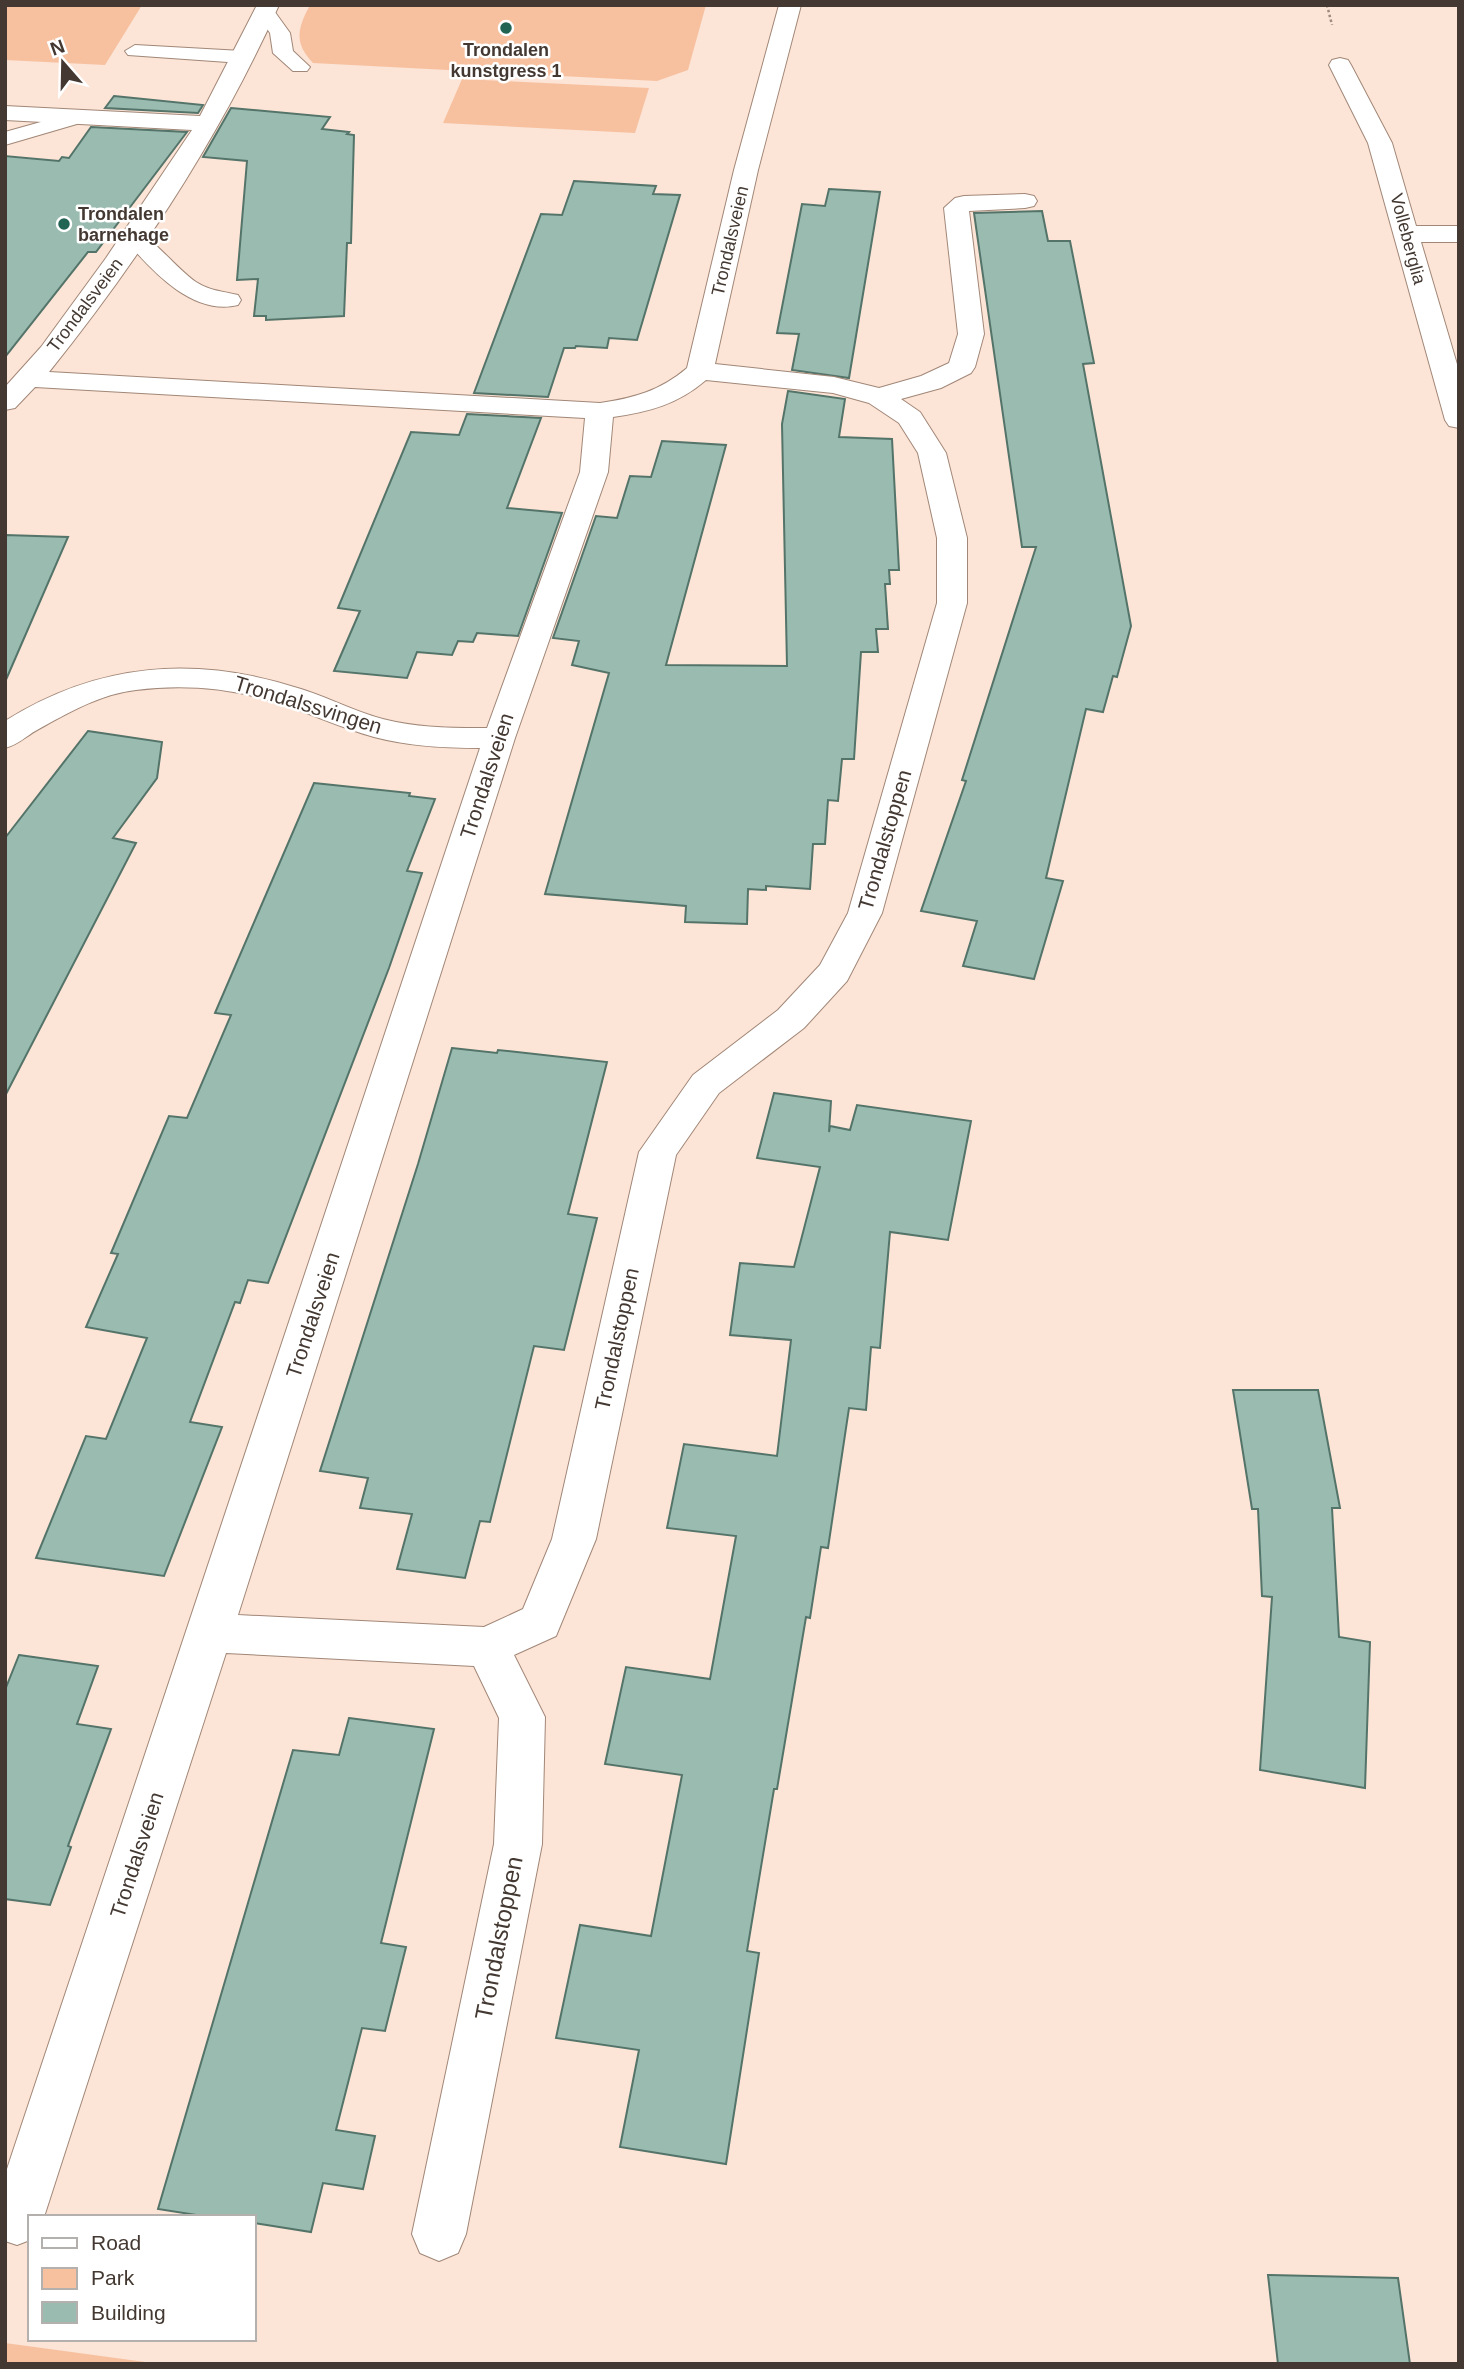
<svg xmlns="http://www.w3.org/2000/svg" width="1464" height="2369" font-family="Arial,sans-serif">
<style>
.green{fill:#f7c1a0}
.building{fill:#99bbb0;stroke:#54746a;stroke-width:2}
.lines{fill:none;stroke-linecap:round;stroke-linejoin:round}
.lane-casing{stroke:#a18777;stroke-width:2}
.street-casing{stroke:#a18777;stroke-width:2}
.path{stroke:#9d8b81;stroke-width:2.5;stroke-dasharray:2.5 2.5;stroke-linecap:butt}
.lane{fill:#fff;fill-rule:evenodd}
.street{fill:#fff;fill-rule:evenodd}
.poi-dot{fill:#226454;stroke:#fff;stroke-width:2.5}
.labels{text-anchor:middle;stroke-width:5;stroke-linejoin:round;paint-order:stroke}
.far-poi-label{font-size:18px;font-weight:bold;fill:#443932;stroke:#fff}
.far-street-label{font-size:18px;fill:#443932;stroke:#fff}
.street-label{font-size:21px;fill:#443932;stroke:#fff}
.near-street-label{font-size:24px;fill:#443932;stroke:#fff}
</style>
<rect width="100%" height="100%" fill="#fce4d6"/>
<g class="green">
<polygon points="5,5 142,5 105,65 5,60"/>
<path d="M310,5H706L688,70L657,81L313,63C294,43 297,29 310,5Z"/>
<polygon points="462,79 649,88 635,133 443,123"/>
<polygon points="5,2343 160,2364 5,2364"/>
</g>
<g class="building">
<polygon points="114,96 203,105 198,113 105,108"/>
<polygon points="231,108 330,117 322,129 349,132 347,134 354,135 351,243 347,243 344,316 266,320 266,316 254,316 258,279 237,280 247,161 203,157"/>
<polygon points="91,127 187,132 96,252 88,252 5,357 5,156 59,161 62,157 69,158"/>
<polygon points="574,181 656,186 653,194 680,195 637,340 609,338 607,348 576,346 575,348 564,348 548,397 474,393 541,214 562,215"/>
<polygon points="829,189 880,192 849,378 792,370 799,334 777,333 802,204 825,206"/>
<polygon points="1042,211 1048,241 1070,241 1094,363 1083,364 1131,626 1117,677 1113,676 1103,712 1086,709 1046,878 1063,881 1034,979 963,966 977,921 921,911 966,781 962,780 1036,547 1022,547 974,213"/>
<polygon points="788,391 845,399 839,437 892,439 899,570 889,570 890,584 885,584 888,629 876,629 878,652 861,652 854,759 842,759 838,801 828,800 825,844 813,844 810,889 766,886 766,890 748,889 747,924 685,922 686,906 545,894 609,673 572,665 579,641 553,638 596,516 617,518 630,476 651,477 662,441 726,445 666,665 787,666 782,424"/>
<polygon points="467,414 541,418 507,508 562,513 518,636 477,633 473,642 458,641 452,655 417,652 407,678 334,671 360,611 338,608 411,432 459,435"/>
<polygon points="5,535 68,537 5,682"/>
<polygon points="88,731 162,742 157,778 113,838 136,843 5,1096 5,838"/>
<polygon points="314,783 410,793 409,796 435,799 407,871 422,873 389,968 268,1283 248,1280 240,1303 235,1302 190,1422 222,1427 164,1576 36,1558 86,1436 106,1439 147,1338 86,1327 118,1254 111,1253 169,1116 187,1118 231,1015 215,1013"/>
<polygon points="452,1048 497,1053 498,1050 607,1062 568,1214 597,1218 564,1350 534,1346 490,1522 480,1521 465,1578 397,1569 412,1514 360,1508 368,1478 320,1471 418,1164"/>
<polygon points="774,1093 831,1101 829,1132 830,1126 850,1130 857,1105 971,1121 948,1240 890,1232 880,1348 871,1347 866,1410 849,1408 828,1548 821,1547 810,1618 806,1617 777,1789 774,1789 747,1951 759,1953 726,2164 620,2147 639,2050 556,2038 580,1925 651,1936 682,1775 605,1764 626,1667 710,1679 736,1536 667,1528 684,1444 777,1456 791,1340 730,1335 740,1263 794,1267 820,1167 757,1158"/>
<polygon points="1233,1390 1318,1390 1340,1508 1332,1508 1339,1637 1370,1642 1365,1788 1260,1770 1272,1597 1262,1596 1258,1509 1252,1509"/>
<polygon points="19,1655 98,1666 77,1724 111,1729 68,1846 71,1847 50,1905 5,1899 5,1690"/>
<polygon points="349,1718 434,1729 381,1943 406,1947 385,2031 362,2028 336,2130 375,2136 363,2189 323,2183 311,2232 254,2223 254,2217 209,2217 158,2209 293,1750 339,1755"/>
<polygon points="1268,2275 1398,2278 1410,2364 1278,2364"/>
</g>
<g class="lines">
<defs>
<g id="lane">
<polygon points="265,6 272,8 290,33 293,51 310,67 307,71 293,71 273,53 270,33 255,12"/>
<polygon points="135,45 242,51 249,53 252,57 249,61 242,63 128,55 125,51"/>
<polygon points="80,111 87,113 90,117 87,121 5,145 5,132"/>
<path d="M136,231C150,235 179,271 196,282C210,291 222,291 238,295L241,300L238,305C194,316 154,273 128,243L125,238L128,233Z"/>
</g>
<g id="street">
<path d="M257,5H279C220,137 139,260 49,372L600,403C634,398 660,391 687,368L734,170L779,5H801L758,170L715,364L834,377L879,388L921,376L949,363L958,334L944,208L955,198L964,196L1025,194L1034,196L1037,201L1034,206L1025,208L969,211L984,334L975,367L971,373L941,388L901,399L920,412L946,453L967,538V603L882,913L847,981L804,1028L719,1093L676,1155L596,1539L556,1636L514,1655L545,1717L542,1844L466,2234L458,2253L439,2261L420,2253L412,2234L494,1844L499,1718L474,1666L226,1653L44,2217H30V2240L17,2245L5,2241V2175L480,748C444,748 408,746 374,737C341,728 310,713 278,703C232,688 183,684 136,690C100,694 68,713 37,730C26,736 18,745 5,748V721C99,662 196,655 301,689C333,699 363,716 396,722C426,728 456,728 487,728L580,472L585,418L35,387L15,408L5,410V387L41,347L106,258L192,130L5,120V106L200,116ZM706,380L833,393L869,403L899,423L918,453L937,538V603L848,913L820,965L778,1010L693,1075L639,1152L552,1539L523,1609L484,1627L238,1615L515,738L608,472L613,417C649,412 678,404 706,380Z"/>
<polygon points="1340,58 1348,60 1351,65 1392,143 1416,226 1459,226 1459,242 1421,242 1459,371 1459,428 1449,426 1445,420 1368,143 1329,65 1332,60"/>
</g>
</defs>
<use href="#lane" class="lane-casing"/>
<use href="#street" class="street-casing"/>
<polyline class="path" points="1327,5 1332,25"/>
<use href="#lane" class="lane"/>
<use href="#street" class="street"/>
</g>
<g class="poi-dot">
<circle cx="506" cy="28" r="7"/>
<circle cx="64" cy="224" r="7"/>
</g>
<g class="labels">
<g class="far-poi-label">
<text x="506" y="56">Trondalen<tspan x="506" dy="21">kunstgress 1</tspan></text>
<text x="78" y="220" text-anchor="start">Trondalen<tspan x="78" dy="21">barnehage</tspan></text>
</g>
<g class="far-street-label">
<text transform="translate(1408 239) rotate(75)" y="6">Volleberglia</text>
<text transform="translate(730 241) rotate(-77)" y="6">Trondalsveien</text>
<text transform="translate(85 305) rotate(-53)" y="6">Trondalsveien</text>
</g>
<g class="street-label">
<text transform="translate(308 705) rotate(17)" y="7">Trondalssvingen</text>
<text transform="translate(487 776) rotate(-72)" y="7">Trondalsveien</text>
<text transform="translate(885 840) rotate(-74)" y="7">Trondalstoppen</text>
<text transform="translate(313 1315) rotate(-72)" y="7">Trondalsveien</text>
<text transform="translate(617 1339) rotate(-78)" y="7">Trondalstoppen</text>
<text transform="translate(137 1855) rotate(-72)" y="7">Trondalsveien</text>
</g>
<g class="near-street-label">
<text transform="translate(499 1938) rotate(-79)" y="8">Trondalstoppen</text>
</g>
</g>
<rect width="1464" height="2369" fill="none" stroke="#443932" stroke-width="14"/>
<rect x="28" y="2215" width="228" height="126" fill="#ffffff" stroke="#b4b0ad" stroke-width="2"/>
<rect x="42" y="2238" width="35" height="10" fill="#ffffff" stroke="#b4b0ad" stroke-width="2"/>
<text x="91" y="2250" font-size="21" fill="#443932">Road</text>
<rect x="42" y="2268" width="35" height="21" fill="#f7c1a0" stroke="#b4b0ad" stroke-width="2"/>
<text x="91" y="2285" font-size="21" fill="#443932">Park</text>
<rect x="42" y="2302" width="35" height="21" fill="#99bbb0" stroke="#b4b0ad" stroke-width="2"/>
<text x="91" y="2320" font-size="21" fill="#443932">Building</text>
<g transform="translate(63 63) rotate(340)" stroke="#ffffff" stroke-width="5" paint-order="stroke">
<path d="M0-5L12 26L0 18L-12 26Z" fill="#443932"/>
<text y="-10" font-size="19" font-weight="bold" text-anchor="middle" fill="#443932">N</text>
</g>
</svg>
